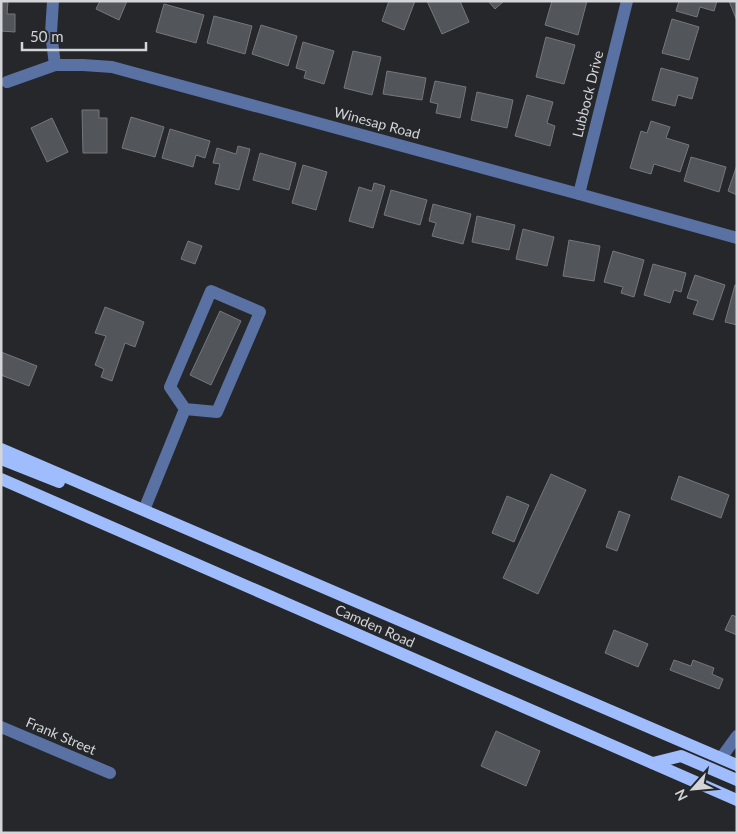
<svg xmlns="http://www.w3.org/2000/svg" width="738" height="834" font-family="Lato,sans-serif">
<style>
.building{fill:#525559;stroke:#74777b}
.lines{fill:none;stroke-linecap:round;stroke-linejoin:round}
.minor{stroke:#5971a3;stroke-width:12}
.major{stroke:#9fbdfc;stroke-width:12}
.labels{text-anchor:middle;stroke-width:4;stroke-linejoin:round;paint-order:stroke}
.street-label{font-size:14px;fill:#d4d5d8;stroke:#25272a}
</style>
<rect width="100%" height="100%" fill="#25272a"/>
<g class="building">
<polygon points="1,1 8,1 7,14 15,14 15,32 1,31"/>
<polygon points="100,1 127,1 119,20 96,9"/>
<polygon points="389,1 415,1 404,30 382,21"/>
<polygon points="427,1 460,1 469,22 442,34"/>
<polygon points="488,1 504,1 495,9"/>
<polygon points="552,1 587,1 578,35 545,25"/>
<polygon points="679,1 717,1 714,11 700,7 697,17 676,11"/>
<polygon points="729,1 737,1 737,21"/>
<polygon points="164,4 204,15 196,43 156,32"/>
<polygon points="214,16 252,26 245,54 207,43"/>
<polygon points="672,19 699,27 689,60 662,53"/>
<polygon points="261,25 297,36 288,66 252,54"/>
<polygon points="546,37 575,45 564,84 536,77"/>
<polygon points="303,42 334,51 324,84 304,78 306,71 296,68"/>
<polygon points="353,51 381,57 372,95 344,88"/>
<polygon points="661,68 698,78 692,99 678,95 675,106 652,100"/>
<polygon points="387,71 426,78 422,100 383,94"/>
<polygon points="435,81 466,87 460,118 436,113 438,104 430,102"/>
<polygon points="477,92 513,100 507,128 471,120"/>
<polygon points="527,95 553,102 547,123 555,126 550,146 515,136"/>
<polygon points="82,110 99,110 99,118 107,118 107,153 83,153"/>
<polygon points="131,117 164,127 155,157 122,148"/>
<polygon points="52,118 68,152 47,162 31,128"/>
<polygon points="651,121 670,127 666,138 689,145 680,172 654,164 651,174 630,168 641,131 647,133"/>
<polygon points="170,129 210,141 205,158 196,155 193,167 162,158"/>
<polygon points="238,146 250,149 239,190 215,184 220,164 213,163 217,148 236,154"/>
<polygon points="260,153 296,163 289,190 253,180"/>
<polygon points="691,157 726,167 719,192 684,181"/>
<polygon points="303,165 327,172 316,210 292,203"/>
<polygon points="737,165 737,195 728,191"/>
<polygon points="374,183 385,186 373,228 349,221 359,187 372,191"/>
<polygon points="391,190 427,200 420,225 384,215"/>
<polygon points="433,204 471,214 463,244 432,236 436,223 429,221"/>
<polygon points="477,216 515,225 509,250 472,242"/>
<polygon points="523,229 554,237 547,266 516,259"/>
<polygon points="569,240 600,246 594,281 563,276"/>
<polygon points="188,241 202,246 195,264 181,259"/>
<polygon points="613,251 644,260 634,297 621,293 623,287 604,282"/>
<polygon points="653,264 686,273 681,292 674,290 670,303 644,295"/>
<polygon points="695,275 725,285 713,320 693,314 698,301 687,298"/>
<polygon points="735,285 737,285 737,325 725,322"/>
<polygon points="105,307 144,322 135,347 125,343 112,381 101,377 104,369 95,365 106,336 95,333"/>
<polygon points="220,311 241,321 211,385 190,375"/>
<polygon points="1,352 37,366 29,386 1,375"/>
<polygon points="551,474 586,490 538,594 503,578"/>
<polygon points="679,476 729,495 721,518 671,499"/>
<polygon points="507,496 529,505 514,542 492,533"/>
<polygon points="619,511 630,515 617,551 606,547"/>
<polygon points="732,615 737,617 737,635 725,630"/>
<polygon points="614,630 648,644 638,667 605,653"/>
<polygon points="674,660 691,666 693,660 714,668 712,674 723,679 719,689 670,670"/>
<polygon points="496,731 540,751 526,786 481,766"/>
</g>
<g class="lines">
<g class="minor">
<polyline points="53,1 51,33 55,65"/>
<polyline points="7,82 55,65 83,65 112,67 579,194 737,238"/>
<polyline points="579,194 627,1"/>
<polyline points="144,510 185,409 217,412 260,312 211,291 170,387 185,409"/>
<polyline points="1,727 110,773"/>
<polyline points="721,758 737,736"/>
</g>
<g class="major">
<polyline points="1,449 737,765"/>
<polyline points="1,459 59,482"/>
<polyline points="1,479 737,800"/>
<polyline points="653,763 681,756 737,780"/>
</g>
</g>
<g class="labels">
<g class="street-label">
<text transform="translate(588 94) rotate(-76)" y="5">Lubbock Drive</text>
<text transform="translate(377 123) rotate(15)" y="5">Winesap Road</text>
<text transform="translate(375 626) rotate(24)" y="5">Camden Road</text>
<text transform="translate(61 736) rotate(23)" y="5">Frank Street</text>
</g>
</g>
<rect width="738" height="834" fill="none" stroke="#d4d5d8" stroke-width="5"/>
<g transform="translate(693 789) rotate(243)" stroke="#25272a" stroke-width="4" paint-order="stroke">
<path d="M0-4L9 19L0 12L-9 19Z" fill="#d4d5d8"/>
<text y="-8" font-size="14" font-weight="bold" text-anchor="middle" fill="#d4d5d8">N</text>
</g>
<path d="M22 42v8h124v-8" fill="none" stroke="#d4d5d8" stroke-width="2.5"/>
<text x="30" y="42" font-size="15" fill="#d4d5d8" stroke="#25272a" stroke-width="4" paint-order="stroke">50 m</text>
</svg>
